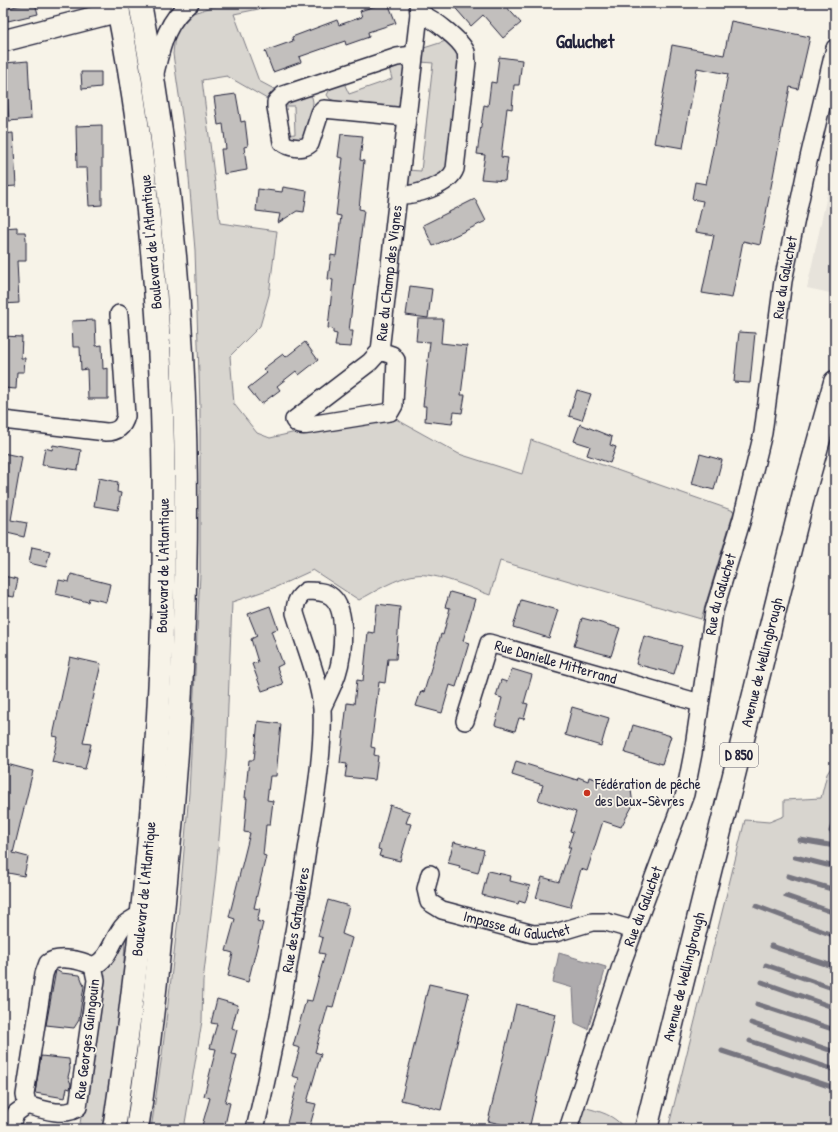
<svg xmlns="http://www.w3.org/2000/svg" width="838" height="1132" font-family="'Patrick Hand',sans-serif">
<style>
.built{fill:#e7e3db}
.green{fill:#d8d5cf;stroke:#7d7c85}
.water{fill:#aeabad;stroke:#76747f}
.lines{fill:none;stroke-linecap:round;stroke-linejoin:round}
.stream{stroke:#76747f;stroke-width:5}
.building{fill:#c2bfbd;stroke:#22223b}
.minor-casing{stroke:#22223b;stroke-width:20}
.tertiary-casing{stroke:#22223b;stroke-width:24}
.secondary-casing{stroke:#22223b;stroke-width:25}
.primary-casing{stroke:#22223b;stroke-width:25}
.minor{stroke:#f7f3e8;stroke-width:17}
.tertiary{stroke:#f7f3e8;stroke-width:21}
.secondary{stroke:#f7f3e8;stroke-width:22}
.primary{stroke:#f7f3e8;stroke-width:22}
.poi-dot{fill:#c8321e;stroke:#f7f3e8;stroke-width:1.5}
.labels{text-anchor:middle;stroke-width:3.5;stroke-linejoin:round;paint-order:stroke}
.shield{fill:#f7f3e8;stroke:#62616f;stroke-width:1}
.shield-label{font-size:14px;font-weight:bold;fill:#22223b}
.street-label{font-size:15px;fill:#22223b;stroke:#f7f3e8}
.poi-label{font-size:15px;fill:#22223b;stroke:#f7f3e8;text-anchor:start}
.district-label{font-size:19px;font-weight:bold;fill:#22223b;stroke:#f7f3e8}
</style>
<rect width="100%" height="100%" fill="#f7f3e8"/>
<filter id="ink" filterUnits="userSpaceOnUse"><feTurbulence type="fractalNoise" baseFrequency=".025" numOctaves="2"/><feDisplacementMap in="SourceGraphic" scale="8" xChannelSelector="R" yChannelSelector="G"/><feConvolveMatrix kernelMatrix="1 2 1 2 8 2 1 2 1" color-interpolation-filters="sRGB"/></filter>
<g filter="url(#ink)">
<polygon class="built" points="835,158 835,294 807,288"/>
<g class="green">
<path d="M225,3H288L234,14L259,81L274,89L267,99L227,76L202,80L220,223L277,231L269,295L260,326L230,356L234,404L257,433L270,438L292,433L394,418L459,454L522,474L531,440L734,511L701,619L500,561L490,595C470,588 436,572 415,575C396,578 376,591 359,600L313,570L276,587L232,602L226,757L216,873L203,981L202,1021L184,1129H151L162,1055L178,919L189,793L200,574V406L195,250L186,143L173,54L175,33L193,13Z"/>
<polygon points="449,40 463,54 447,173 414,188 407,187 407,170 421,171 433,63 421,62 422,53 424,48"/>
<polygon points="401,64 406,65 402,105 396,109 335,101 330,99 327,95 330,89 344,83 349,94 392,79 389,68"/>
<polygon points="308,94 312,97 313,102 309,139 299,144 285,135 295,134 294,106 281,106 282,102"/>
<polygon points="835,761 835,1129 668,1129 745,820 769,822 784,816 784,800 821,798 827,774"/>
<polygon points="125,937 123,986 103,1129 79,1129 85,1095 98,969"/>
<path d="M583,1107C601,1112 613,1114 625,1129H577Z"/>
</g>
<polygon class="water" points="559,953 606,967 588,1029 575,1023 573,988 553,982"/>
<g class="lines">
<g class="stream">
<polyline points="835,818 831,831 835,831"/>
<polyline points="800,840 835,846"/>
<polyline points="795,857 835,867"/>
<polyline points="788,876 835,890"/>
<polyline points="786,896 835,913"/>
<polyline points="756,906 835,936"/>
<polyline points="771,946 835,967"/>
<polyline points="766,965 835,989"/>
<polyline points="762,982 835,1008"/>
<polyline points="757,1004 835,1030"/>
<polyline points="751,1023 835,1052"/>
<polyline points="750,1041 835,1070"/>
<polyline points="722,1051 835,1088"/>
</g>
</g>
<g class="building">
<polygon points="28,3 35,3 38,14 8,21 5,9"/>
<polygon points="384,3 388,3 396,23 368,32 369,37 346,45 345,41 299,57 301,62 273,72 265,51 293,41 292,37 337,20 339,25 362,17 360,11"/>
<polygon points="451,3 503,3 521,23 503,38 483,15 471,26"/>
<polygon points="731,21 810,37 798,89 790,87 760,245 743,241 732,298 702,293 714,235 696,232 703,201 692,199 695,182 706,184 728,74 697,68 683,148 654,143 672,45 724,55"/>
<polygon points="499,57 522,60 519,85 514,85 512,109 507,108 501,157 508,158 505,181 481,179 485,155 477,154 484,105 488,106 491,82 496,83"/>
<polygon points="28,61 31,119 9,121 5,63"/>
<polygon points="81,72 101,72 101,87 82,89"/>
<polygon points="236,94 241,122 245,121 248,146 244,147 247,170 224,174 221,149 226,149 223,124 218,125 214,97"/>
<polygon points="102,125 102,205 89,206 87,168 77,168 76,126"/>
<polygon points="13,133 16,186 3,187 3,134"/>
<polygon points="341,134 363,136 360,160 364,161 359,209 364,210 349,331 353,331 351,347 335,346 337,334 333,333 333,329 328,328 333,280 328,279 331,255 336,256 341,216 336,215 343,158 338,157"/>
<polygon points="283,187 307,191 304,212 297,211 278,223 280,214 256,211 258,189 282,192"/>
<polygon points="475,199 486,221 433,246 423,225"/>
<polygon points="17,227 17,232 25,232 26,239 26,261 17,261 19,303 3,304 3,228"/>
<polygon points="410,286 432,289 428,318 406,315"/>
<polygon points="418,319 443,319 441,343 467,346 461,395 465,395 462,413 454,412 452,424 425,421 426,406 423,406 430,342 416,341"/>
<polygon points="95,320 96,346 102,345 103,369 108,368 108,399 88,399 87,369 81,370 80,347 73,347 72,321"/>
<polygon points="739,332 755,333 750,383 734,382"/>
<polygon points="3,336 22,337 21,358 25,358 24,372 17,372 16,389 3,388"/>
<polygon points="305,342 318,360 299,375 296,371 277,386 280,390 261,404 248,388 267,373 263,369 283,354 286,357"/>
<polygon points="577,390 591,394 582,420 569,416"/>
<polygon points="580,424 612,437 610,445 616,447 610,463 587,455 590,446 574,441"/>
<polygon points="53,445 81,450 78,470 42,465 45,448 52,450"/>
<polygon points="3,453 22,457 11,520 27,523 24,537 3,532"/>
<polygon points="700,454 722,460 714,490 692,484"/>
<polygon points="99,478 118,482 117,492 121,493 118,510 94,506"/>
<polygon points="32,547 50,551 46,567 29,563"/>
<polygon points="71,574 110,584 106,602 89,598 88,602 56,594 59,580 69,582"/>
<polygon points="3,576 18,579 14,597 3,595"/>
<polygon points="450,592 475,599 463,641 469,643 456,687 450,685 442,713 416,706 421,691 424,692 441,634 443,635 450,608 445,607"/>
<polygon points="521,600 558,610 549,638 513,627"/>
<polygon points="377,604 400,607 396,659 388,659 385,683 379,682 371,747 375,748 374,755 378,756 375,780 345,777 347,764 340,763 347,703 354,704 357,680 363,681 368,632 374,633"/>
<polygon points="270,606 278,629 271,631 283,664 277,667 283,684 262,691 252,664 258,662 251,639 257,636 248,614"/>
<polygon points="582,618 620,628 611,656 574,646"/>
<polygon points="644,636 682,646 674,674 636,664"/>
<polygon points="70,657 101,664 83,743 91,744 85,769 52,762 58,737 53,736"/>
<polygon points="512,669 532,675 524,703 528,704 524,719 519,718 515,731 495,725 502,698 496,696 501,680 507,682"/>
<polygon points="572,707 609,718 601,746 565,735"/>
<polygon points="258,721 281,724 276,776 270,776 267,800 273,801 270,825 266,825 263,855 266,856 254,908 260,909 257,921 263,923 248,982 228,976 233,953 226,951 235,919 229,917 250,833 244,832 247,798 245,798 249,760 254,760"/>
<polygon points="633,725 671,736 662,764 625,753"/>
<polygon points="516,761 577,780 578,777 588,781 589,777 631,790 633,805 621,827 603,821 587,871 581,869 570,907 536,898 542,877 559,882 571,847 568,847 573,832 570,831 576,812 538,800 543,785 512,775"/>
<polygon points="3,763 33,771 13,853 28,857 24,876 3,872"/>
<polygon points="390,805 410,812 406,823 411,824 400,861 379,856 381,850 378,849"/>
<polygon points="454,842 484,850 478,873 459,868 460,866 448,863"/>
<polygon points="488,871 511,876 510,881 530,886 525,903 519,901 518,904 482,895"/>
<polygon points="328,900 349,906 342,934 352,938 333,1007 328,1006 315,1052 321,1054 307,1102 316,1104 309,1129 295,1129 286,1127 299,1078 292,1076 300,1048 293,1046 306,1000 312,1001 325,954 319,953 323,938 318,936"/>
<polygon points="56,970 61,973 80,975 84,986 79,1020 74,1028 46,1025"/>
<polygon points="429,984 469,993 441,1110 401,1100"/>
<polygon points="217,999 238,1005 232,1028 237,1030 231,1054 237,1055 225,1102 230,1103 224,1129 201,1129 210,1098 204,1096 216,1049 210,1048 217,1024 211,1023"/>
<polygon points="516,1004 556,1014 529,1129 520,1129 488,1121"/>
<polygon points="41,1056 69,1059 70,1069 68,1077 71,1084 70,1089 67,1088 65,1098 35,1093"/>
</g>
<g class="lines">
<defs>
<g id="minor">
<path d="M154,77C161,49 165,22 190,3"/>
<path d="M406,117L324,109L320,113L310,144C303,150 288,148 282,142L276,107V102L283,95L397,57L413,55"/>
<path d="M398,195C414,196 449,186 455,169L467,62C466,59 467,55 466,52C461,40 431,16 419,14"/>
<path id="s1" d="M380,351L392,355L396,360L394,405L390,412L309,425C302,426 298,426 294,420L370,362L380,351L419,14L418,3"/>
<path d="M3,420L106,432C118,432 123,427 126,416L119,314"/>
<path id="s2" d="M465,721L489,643L700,703"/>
<path id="s3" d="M430,874L426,889L429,902L442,910L533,934L555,933L592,922H606L634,930"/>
<path d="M93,966L96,980L78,1107C67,1118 40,1109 27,1105L25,1095L44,974L48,963C58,955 81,960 93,966C111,959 112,937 125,924C130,920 136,917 141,914"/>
<polyline points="8,1129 16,1113 27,1105"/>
<path id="s4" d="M255,1129C277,1037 293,943 307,850C314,808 324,751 322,709C320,681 303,640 295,613C295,602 298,597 306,591C315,591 325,591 332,597C348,611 343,655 337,674C333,686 327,697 322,708"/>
<path id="s5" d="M568,1129L623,960L685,794L693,753L714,611L742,519L763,433L783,281L807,166L835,48"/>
</g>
<polyline id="tertiary" points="3,41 119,11"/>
<g id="secondary">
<path id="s6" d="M114,1129C170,757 189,374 117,3"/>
<path d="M137,1129C150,1047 158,964 166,881C196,584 196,297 140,3"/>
</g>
<g id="primary">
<path id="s7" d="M646,1129L804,493L835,382"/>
</g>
</defs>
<use href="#minor" class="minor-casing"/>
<use href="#tertiary" class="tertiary-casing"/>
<use href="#secondary" class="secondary-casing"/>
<use href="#primary" class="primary-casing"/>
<use href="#minor" class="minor"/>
<use href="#tertiary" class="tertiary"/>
<use href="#secondary" class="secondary"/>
<use href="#primary" class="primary"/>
</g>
</g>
<circle class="poi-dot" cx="587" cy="793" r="4"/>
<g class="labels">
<rect class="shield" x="720" y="743" width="38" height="24" rx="3"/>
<g class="shield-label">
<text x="739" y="760">D 850</text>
</g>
<g class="street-label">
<text transform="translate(151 242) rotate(-95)" y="5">Boulevard de l'Atlantique</text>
<text dy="5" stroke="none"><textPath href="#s1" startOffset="360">Rue du Champ des Vignes</textPath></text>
<text dy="5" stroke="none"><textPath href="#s5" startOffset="882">Rue du Galuchet</textPath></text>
<text dy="5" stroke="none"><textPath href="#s6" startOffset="566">Boulevard de l'Atlantique</textPath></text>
<text dy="5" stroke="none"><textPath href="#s5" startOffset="558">Rue du Galuchet</textPath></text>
<text dy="5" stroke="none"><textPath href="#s7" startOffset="481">Avenue de Wellingbrough</textPath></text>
<text dy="5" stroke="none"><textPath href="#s2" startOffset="151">Rue Danielle Mitterrand</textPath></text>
<text dy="5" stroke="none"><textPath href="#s6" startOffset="242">Boulevard de l'Atlantique</textPath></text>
<text dy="5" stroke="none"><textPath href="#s5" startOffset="235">Rue du Galuchet</textPath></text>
<text dy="5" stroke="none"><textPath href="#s4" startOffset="213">Rue des Gataudières</textPath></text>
<text dy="5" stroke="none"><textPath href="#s3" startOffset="121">Impasse du Galuchet</textPath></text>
<text dy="5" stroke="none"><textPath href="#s7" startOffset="157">Avenue de Wellingbrough</textPath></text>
<text transform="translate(87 1039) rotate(-83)" y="5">Rue Georges Guingouin</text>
</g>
<g class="poi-label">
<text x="595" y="789">Fédération de pêche<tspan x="595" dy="17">des Deux-Sèvres</tspan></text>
</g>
<g class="district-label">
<text x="585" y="48">Galuchet</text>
</g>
</g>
<rect width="838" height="1132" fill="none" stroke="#f7f3e8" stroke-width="16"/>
<rect x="8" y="8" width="822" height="1116" fill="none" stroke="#22223b" stroke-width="1.5" filter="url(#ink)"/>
</svg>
